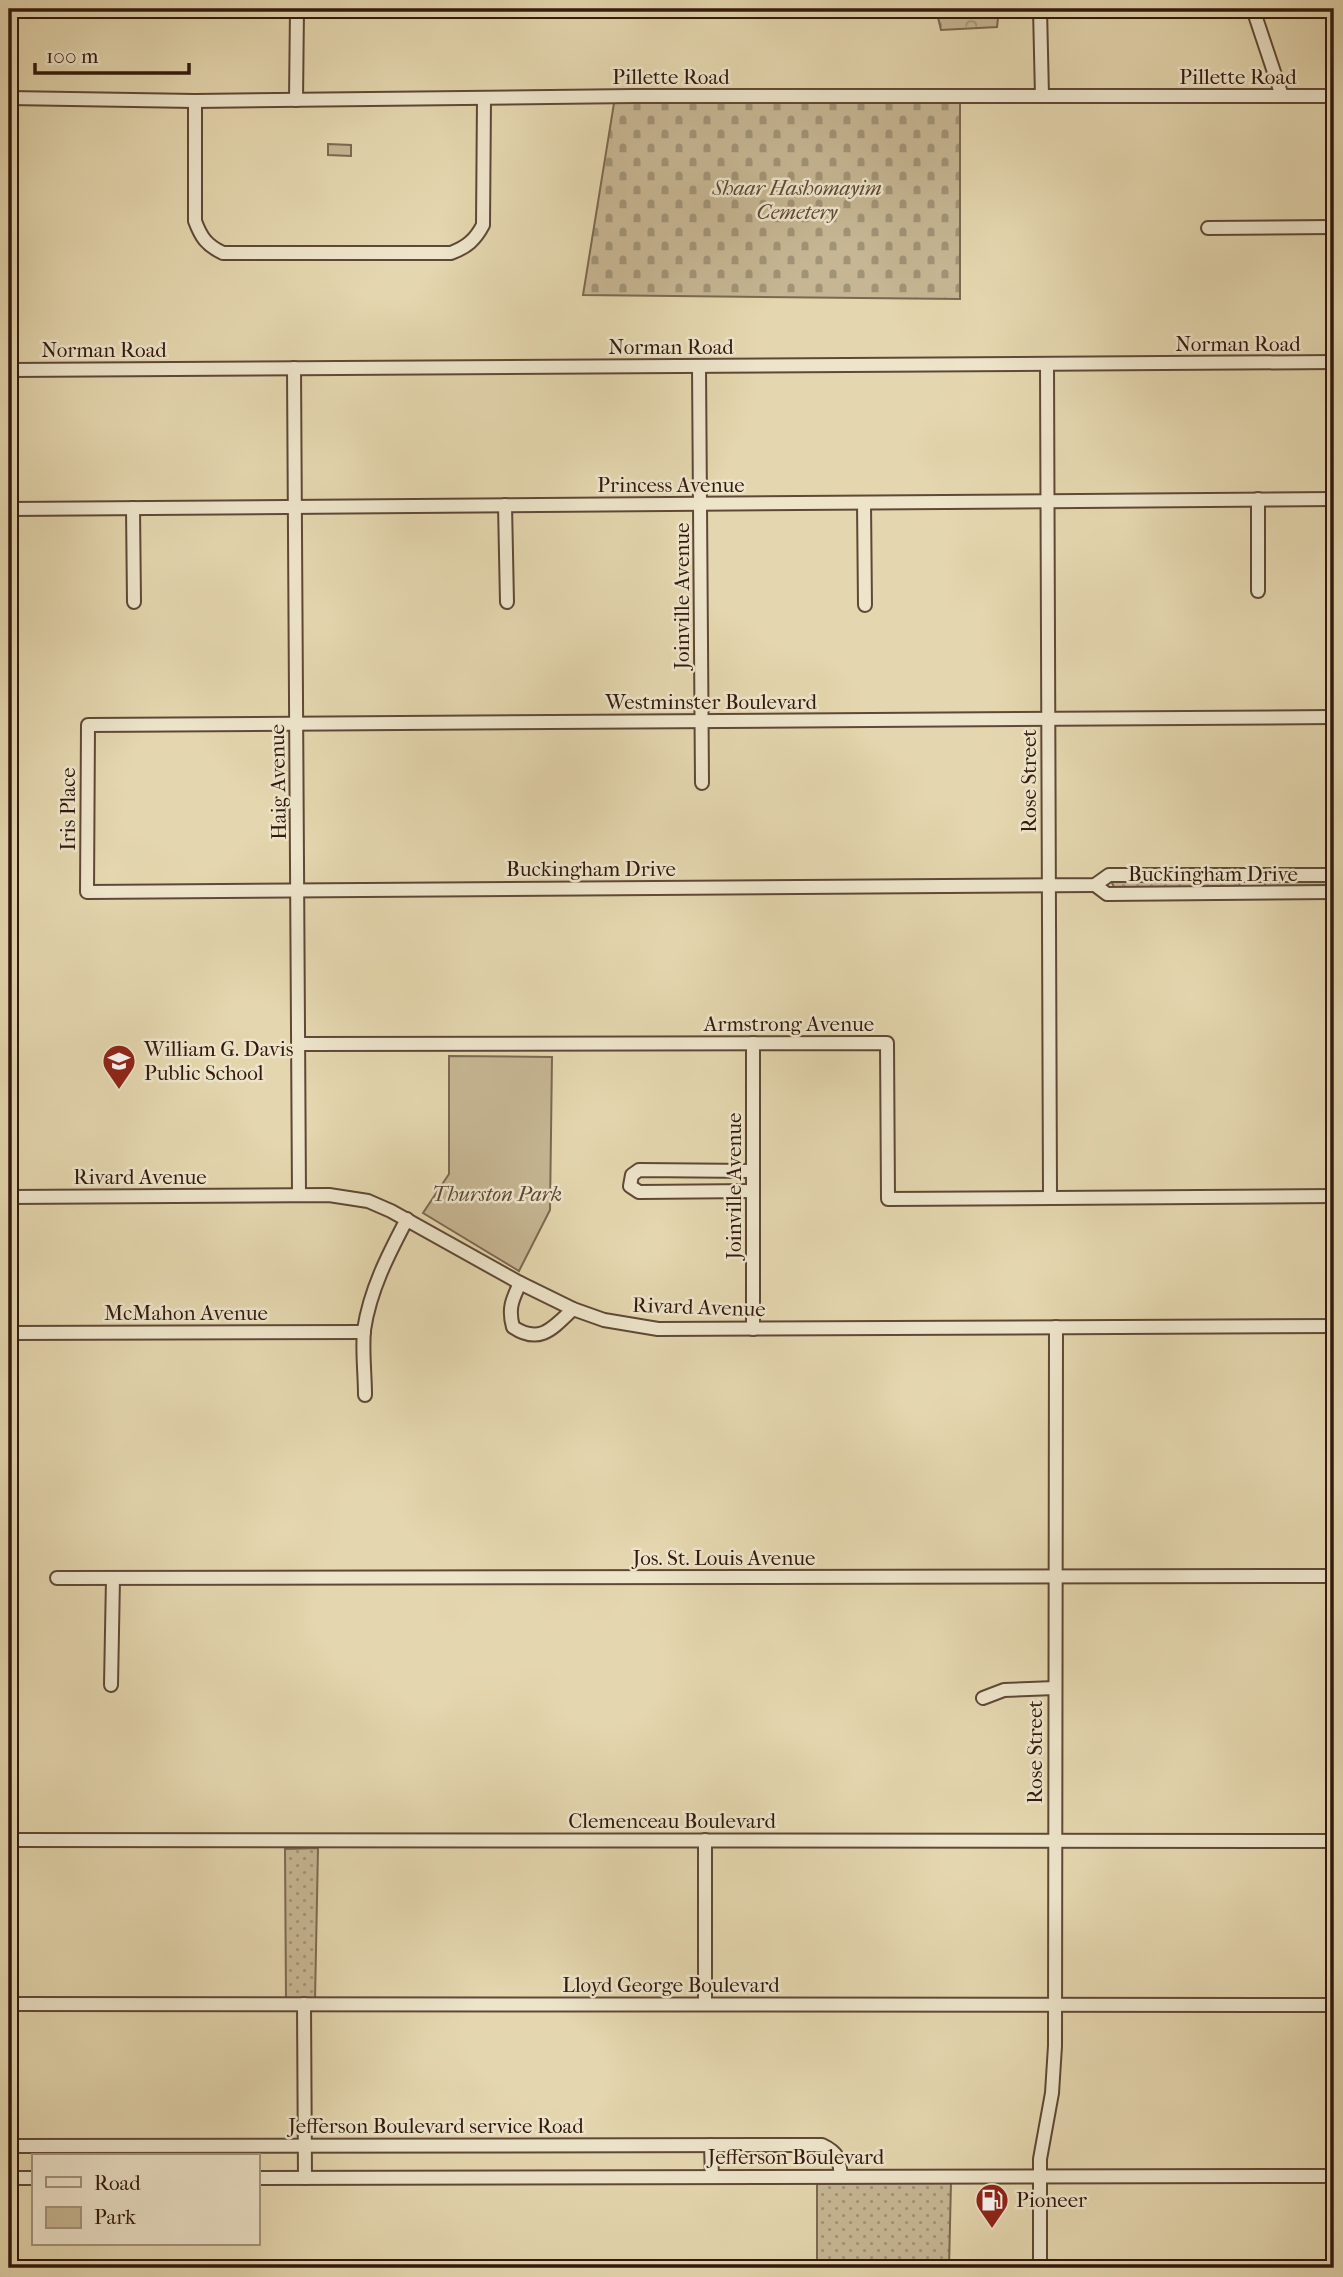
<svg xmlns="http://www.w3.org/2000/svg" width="1343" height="2277" font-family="'IM FELL French Canon',serif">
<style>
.grass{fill:url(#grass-dots);stroke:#7c6850;stroke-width:2}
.forest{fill:url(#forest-crowns);stroke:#7c6850;stroke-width:2}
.cemetery{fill:url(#cemetery-stones);stroke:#7c6850;stroke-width:2}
.green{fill:#c6b693;stroke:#7c6850;stroke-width:2}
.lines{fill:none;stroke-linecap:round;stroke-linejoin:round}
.minor-casing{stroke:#5f4836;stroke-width:16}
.minor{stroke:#ede4ca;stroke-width:12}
.labels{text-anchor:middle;stroke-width:5;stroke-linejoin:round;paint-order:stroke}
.street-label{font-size:21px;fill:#33190e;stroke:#ede4ca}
.park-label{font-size:21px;font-style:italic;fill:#5f4836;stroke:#ede4ca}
.poi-label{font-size:21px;fill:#33190e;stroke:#ede4ca;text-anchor:start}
</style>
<defs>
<pattern id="grass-dots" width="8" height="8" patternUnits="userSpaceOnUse" patternTransform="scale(1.75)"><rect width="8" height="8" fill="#c6b693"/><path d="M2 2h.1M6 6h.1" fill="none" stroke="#a19376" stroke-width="1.8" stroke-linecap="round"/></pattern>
<pattern id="forest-crowns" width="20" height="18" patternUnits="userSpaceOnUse" patternTransform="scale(1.75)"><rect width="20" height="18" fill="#c6b693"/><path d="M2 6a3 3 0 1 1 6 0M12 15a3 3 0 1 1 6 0" fill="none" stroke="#a19376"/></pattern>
<pattern id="cemetery-stones" width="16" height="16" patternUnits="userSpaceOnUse" patternTransform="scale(1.75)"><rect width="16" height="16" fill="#c6b693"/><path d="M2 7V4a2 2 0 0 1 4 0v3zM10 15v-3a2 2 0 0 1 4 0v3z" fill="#a19376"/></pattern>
</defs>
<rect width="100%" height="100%" fill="#e4d6ae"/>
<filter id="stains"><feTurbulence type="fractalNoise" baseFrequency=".00286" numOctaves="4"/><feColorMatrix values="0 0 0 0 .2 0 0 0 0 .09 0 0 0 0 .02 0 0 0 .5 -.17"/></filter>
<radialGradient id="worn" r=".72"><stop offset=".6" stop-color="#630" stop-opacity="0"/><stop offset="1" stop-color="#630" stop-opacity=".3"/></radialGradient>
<g class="grass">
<polygon points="1268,879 1334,879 1334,888 1266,888 1264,881"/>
<polygon points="1116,880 1238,880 1240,886 1236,888 1115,889 1112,883"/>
<polygon points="318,1848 315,2000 286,2000 285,1849"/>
<polygon points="951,2182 949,2268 817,2268 817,2184"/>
</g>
<polygon class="forest" points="936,9 999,9 997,27 941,30"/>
<polygon class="cemetery" points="960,101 960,299 583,295 614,103"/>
<g class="green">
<polygon points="328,144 351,145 351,156 328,155"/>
<polygon points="449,1056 552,1057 550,1210 519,1271 423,1213 449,1174"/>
</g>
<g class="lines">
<defs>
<g id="minor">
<polyline points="1040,9 1042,96"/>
<polyline points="1253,9 1282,96"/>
<polyline points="9,98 195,101 634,96 1334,96"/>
<polyline points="296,100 297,9"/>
<path d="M195,101V221C201,237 206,245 223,253H451C467,247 475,240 483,225L484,98"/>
<polyline points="1208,228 1334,227"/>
<polyline points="1047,364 1050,1198"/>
<polyline points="699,366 702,783"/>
<polyline points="294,368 299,1195"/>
<polyline points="9,370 1334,362"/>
<polyline points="864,503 865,605"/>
<polyline points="505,505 507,602"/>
<polyline points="133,508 134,602"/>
<polyline points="9,509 1334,499"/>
<polyline points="1258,591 1258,499"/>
<polyline points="1334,717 88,725 87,892 1095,885 1109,875 1334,875"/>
<polyline points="1095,885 1107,894 1334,892"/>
<polyline points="298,1044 887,1043 888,1199 1334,1196"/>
<polyline points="753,1171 639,1170 632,1175 630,1186 639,1192 753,1191"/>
<polyline points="9,1197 329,1195 368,1201 391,1211 520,1283 573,1309 604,1320 658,1329 1334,1326"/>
<path d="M520,1283C512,1300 508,1309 513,1327C540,1345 553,1328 573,1309"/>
<polyline points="753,1329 753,1043"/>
<polyline points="9,1333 364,1332"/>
<path d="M365,1395C365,1374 362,1351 364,1330C370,1290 388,1255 407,1219"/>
<polyline points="57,1578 1334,1576"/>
<polyline points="111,1685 113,1578"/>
<polyline points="983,1698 1004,1690 1055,1688"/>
<polyline points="9,1840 1334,1841"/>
<polyline points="705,1840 705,2004"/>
<polyline points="9,2004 1334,2005"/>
<polyline points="304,2004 305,2178"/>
<polyline points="711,2145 712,2177"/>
<path d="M9,2146L822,2145C839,2153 839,2159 841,2176"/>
<polyline points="9,2178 33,2178"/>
<polyline points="257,2178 1334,2176"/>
<polyline points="1040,2268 1040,2159 1052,2093 1055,2046 1056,1327"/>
</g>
</defs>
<use href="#minor" class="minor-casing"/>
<use href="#minor" class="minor"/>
</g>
<defs>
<symbol id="school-pin" viewBox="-11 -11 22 30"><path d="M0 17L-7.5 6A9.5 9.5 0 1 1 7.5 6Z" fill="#8f2418" stroke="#ede4ca"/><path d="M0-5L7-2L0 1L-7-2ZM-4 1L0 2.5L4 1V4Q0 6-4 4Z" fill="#fff"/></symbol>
<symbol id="fuel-pin" viewBox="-11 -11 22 30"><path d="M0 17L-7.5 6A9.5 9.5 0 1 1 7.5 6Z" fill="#8f2418" stroke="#ede4ca"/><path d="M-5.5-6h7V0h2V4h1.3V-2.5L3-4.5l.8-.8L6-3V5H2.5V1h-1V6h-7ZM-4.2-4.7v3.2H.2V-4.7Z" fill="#fff"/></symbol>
</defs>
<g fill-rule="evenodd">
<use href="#school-pin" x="100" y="1042" width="38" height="52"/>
<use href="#fuel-pin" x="973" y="2181" width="38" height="52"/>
</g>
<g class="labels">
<g class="street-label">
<text x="671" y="84">Pillette Road</text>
<text x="1238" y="84">Pillette Road</text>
<text x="1238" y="351">Norman Road</text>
<text x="671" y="354">Norman Road</text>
<text x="104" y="357">Norman Road</text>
<text x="671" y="492">Princess Avenue</text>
<text transform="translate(682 596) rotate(-90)" y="7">Joinville Avenue</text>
<text x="711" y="709">Westminster Boulevard</text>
<text transform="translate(1029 781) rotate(-90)" y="7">Rose Street</text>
<text transform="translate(278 782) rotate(-91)" y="7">Haig Avenue</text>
<text transform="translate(68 809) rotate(-90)" y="7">Iris Place</text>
<text x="591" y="876">Buckingham Drive</text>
<text x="1213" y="881">Buckingham Drive</text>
<text x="789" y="1031">Armstrong Avenue</text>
<text x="140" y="1184">Rivard Avenue</text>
<text transform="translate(734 1186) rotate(-90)" y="7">Joinville Avenue</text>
<text transform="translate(699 1307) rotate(2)" y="7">Rivard Avenue</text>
<text x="186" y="1320">McMahon Avenue</text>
<text x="724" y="1565">Jos. St. Louis Avenue</text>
<text transform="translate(1035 1752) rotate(-90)" y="7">Rose Street</text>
<text x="672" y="1828">Clemenceau Boulevard</text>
<text x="671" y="1992">Lloyd George Boulevard</text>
<text x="436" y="2133">Jefferson Boulevard service Road</text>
<text x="796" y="2164">Jefferson Boulevard</text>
</g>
<g class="park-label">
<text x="797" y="195">Shaar Hashomayim<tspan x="797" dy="24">Cemetery</tspan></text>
<text x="497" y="1201">Thurston Park</text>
</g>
<g class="poi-label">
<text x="144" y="1056">William G. Davis<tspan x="144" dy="24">Public School</tspan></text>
<text x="1016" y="2207">Pioneer</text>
</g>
</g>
<rect width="1343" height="2277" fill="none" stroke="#e4d6ae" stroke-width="35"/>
<rect x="10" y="10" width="1322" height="2256" fill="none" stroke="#33190e" stroke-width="3.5"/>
<rect x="18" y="18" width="1308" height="2242" fill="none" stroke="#33190e" stroke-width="2"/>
<rect x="32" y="2154" width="228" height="91" fill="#ede4ca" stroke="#a3937f" stroke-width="2"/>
<rect x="46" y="2177" width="35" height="10" fill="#ede4ca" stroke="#a3937f" stroke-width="2"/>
<text x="94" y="2190" font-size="21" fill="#33190e">Road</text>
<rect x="46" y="2207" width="35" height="21" fill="#c6b693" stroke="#a3937f" stroke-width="2"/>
<text x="94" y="2224" font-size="21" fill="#33190e">Park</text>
<path d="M35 63v10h154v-10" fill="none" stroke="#33190e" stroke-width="3.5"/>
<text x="46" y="63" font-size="21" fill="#33190e" stroke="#ede4ca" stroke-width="5" paint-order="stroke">100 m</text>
<rect width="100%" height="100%" filter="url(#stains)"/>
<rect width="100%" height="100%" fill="url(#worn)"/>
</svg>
